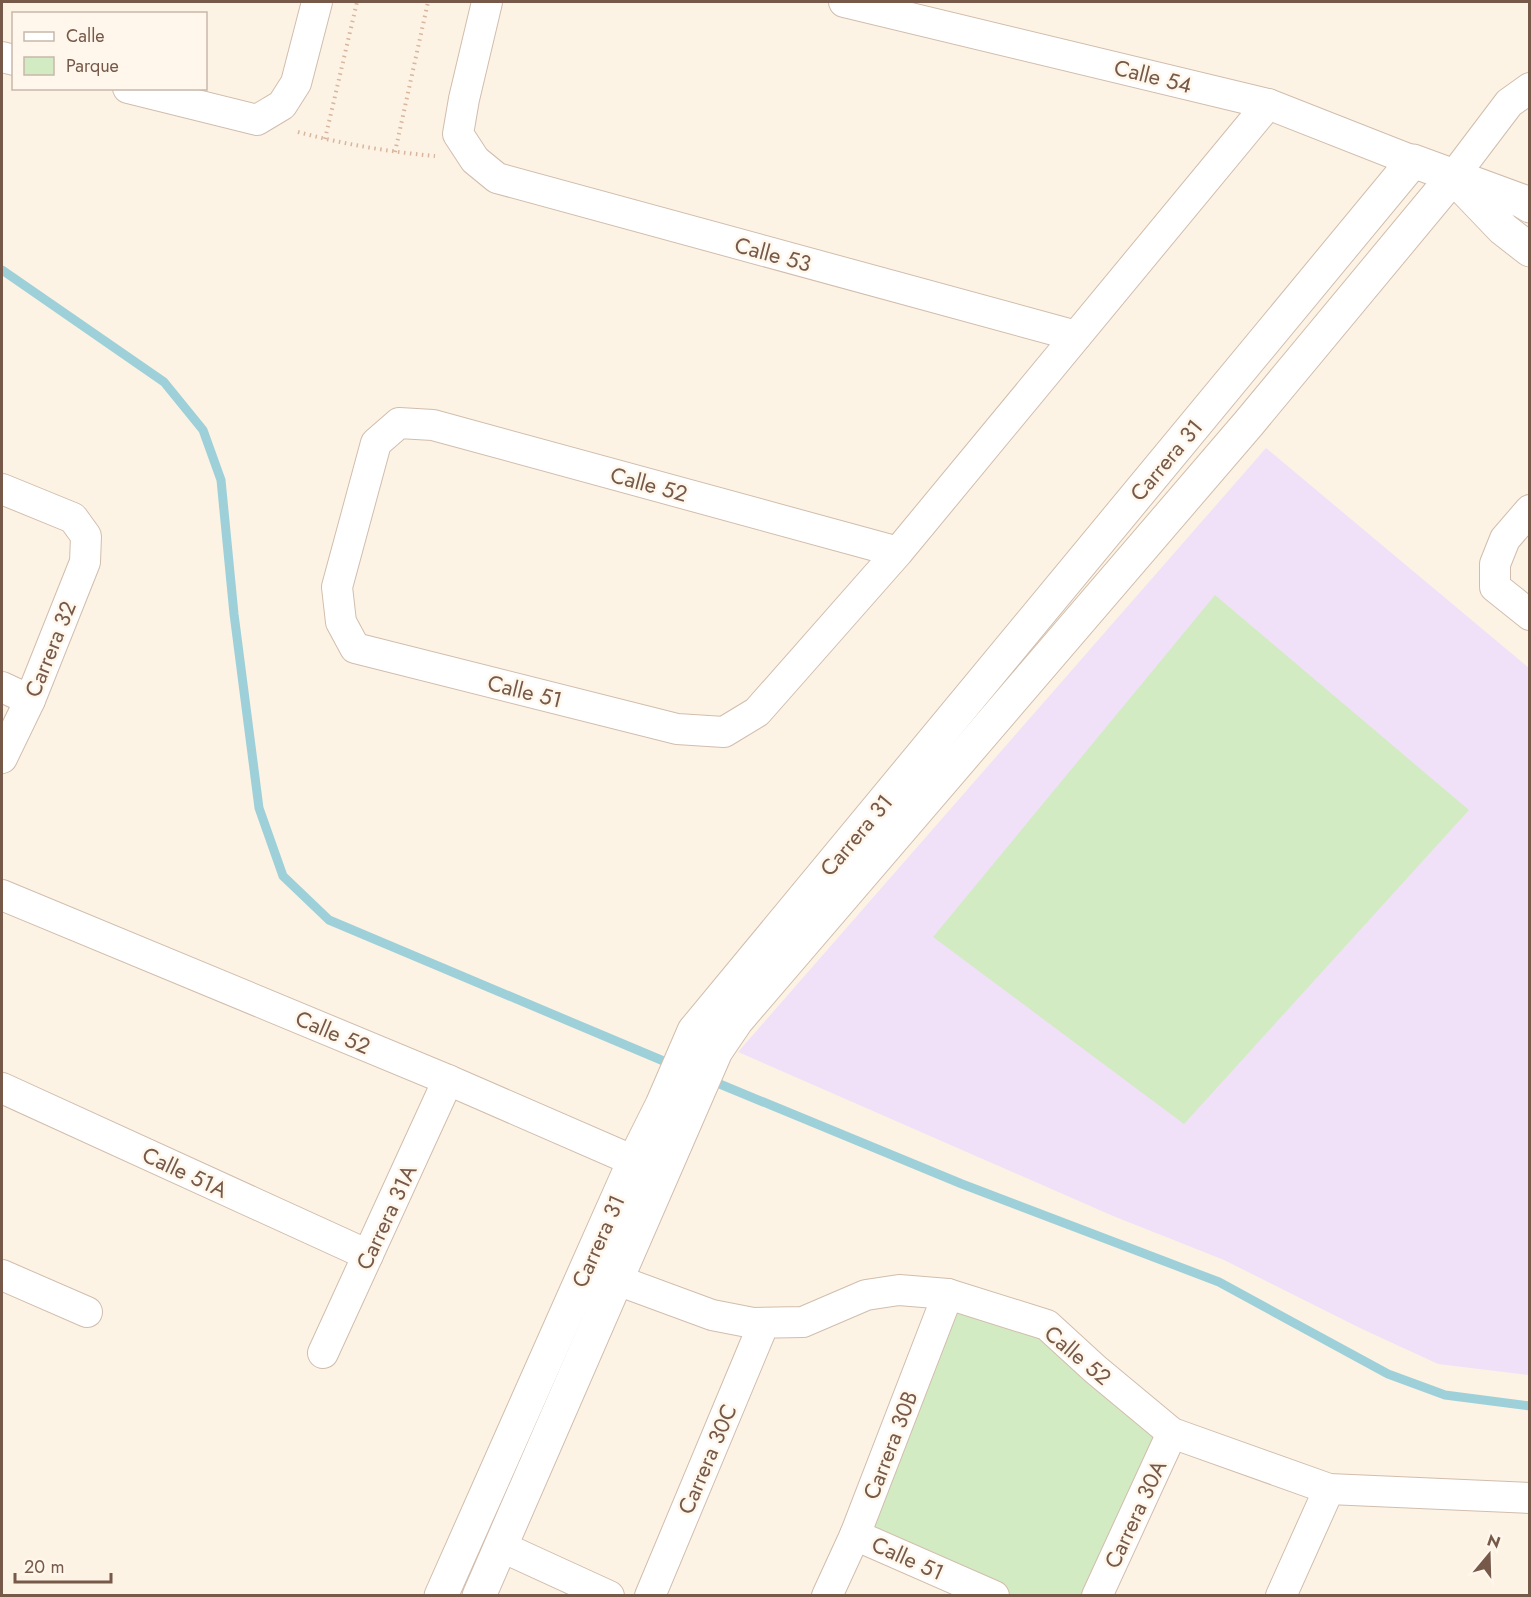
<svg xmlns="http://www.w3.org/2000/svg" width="1531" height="1597" font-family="Jost,sans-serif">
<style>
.education{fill:#f0e1f9}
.green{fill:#d3ebc2}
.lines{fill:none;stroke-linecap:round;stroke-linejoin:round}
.stream{stroke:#9ed0d9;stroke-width:9}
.minor-casing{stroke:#d1bdad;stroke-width:32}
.tertiary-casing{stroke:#d1bdad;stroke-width:35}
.path{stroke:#d8b59e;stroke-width:4;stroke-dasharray:1.5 4.5;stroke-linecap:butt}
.minor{stroke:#fff;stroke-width:30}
.tertiary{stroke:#fff;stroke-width:33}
.labels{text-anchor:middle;stroke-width:5;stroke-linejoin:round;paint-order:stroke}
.street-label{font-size:22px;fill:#765949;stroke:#fff7eb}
</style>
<rect width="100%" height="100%" fill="#fdf3e4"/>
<polygon class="education" points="1266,448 1529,668 1529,1375 1438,1364 1360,1328 1224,1260 1113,1216 738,1052"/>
<g class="green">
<polygon points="1215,595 1469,810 1184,1124 933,937"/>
<polygon points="948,1294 1047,1325 1172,1433 1097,1595 996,1595 856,1533"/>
</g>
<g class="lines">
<g class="stream">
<polyline points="2,270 164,382 203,430 221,480 234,614 259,808 283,876 329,920 673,1065"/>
<polyline points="710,1080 962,1184 1219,1282 1388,1374 1445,1395 1530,1406"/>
</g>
<defs>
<g id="minor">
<polyline points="487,2 464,99 458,134 475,160 497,178 1076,336"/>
<polyline points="844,2 1268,104 1413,161"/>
<polyline points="2,57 14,60"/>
<polyline points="128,88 257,120 282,105 296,83 317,2"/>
<polyline points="1453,177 1509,103 1530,88"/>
<polyline points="2,489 73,518 86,536 85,562 30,700 2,758"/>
<polyline points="1530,510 1505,539 1495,564 1495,587 1530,615"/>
<polyline points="898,552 433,425 399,423 376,443 337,587 341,622 355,648 677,729 724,732 757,712 898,552 1268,104"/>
<polyline points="2,687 30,700"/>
<polyline points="2,895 448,1080 657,1171"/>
<polyline points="2,1088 368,1255"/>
<polyline points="2,1275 87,1312"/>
<polyline points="617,1280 712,1315 753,1323 803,1322 866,1295 899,1290 948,1294 1047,1325 1095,1369 1172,1433 1329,1489 1530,1498"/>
<polyline points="323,1353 448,1080"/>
<polyline points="855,1535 994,1596"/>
<polyline points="502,1547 609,1596"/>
<polyline points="650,1596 764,1323"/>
<polyline points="827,1596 855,1535 948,1294"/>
<polyline points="1097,1596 1172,1433"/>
<polyline points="1281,1596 1329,1489"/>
</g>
<g id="tertiary">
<polyline points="1458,182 1503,229 1530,250"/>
<polyline points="441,1596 634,1161 662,1105 694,1031 1413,161 1522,201 1530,206"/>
<polyline points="479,1596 716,1051 737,1020 1249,423 1453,177"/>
</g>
</defs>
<use href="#minor" class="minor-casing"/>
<use href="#tertiary" class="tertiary-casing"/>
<g class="path">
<path d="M298,132C343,144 389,152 435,156"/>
<polyline points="325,139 357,2"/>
<polyline points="395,152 428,2"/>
</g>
<use href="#minor" class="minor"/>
<use href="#tertiary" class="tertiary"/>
</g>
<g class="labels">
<g class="street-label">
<text transform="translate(1153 76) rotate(14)" y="8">Calle 54</text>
<text transform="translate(773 254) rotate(15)" y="8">Calle 53</text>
<text transform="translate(1166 460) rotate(-50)" y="8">Carrera 31</text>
<text transform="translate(649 484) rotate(15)" y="8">Calle 52</text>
<text transform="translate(50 649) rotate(-68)" y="8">Carrera 32</text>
<text transform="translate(525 691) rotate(14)" y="8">Calle 51</text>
<text transform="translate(856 835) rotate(-50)" y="8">Carrera 31</text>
<text transform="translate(333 1032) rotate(23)" y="8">Calle 52</text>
<text transform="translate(185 1172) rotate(25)" y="8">Calle 51A</text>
<text transform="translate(386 1217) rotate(-65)" y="8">Carrera 31A</text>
<text transform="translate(598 1241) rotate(-66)" y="8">Carrera 31</text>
<text transform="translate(1078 1355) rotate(40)" y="8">Calle 52</text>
<text transform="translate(890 1445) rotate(-69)" y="8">Carrera 30B</text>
<text transform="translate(707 1459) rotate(-67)" y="8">Carrera 30C</text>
<text transform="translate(1135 1514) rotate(-65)" y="8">Carrera 30A</text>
<text transform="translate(908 1558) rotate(24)" y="8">Calle 51</text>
</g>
</g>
<rect width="1531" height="1597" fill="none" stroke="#765949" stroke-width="6"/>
<rect x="12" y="12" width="195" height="78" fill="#fff7eb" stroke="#c8b8aa" stroke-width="1.5"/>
<rect x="24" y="32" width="30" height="9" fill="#ffffff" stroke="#c8b8aa" stroke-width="1.5"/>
<text x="66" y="42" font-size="18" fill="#765949">Calle</text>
<rect x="24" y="57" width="30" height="18" fill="#d3ebc2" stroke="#c8b8aa" stroke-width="1.5"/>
<text x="66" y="72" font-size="18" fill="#765949">Parque</text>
<g transform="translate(1489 1555) rotate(19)" stroke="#fff7eb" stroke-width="4.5" paint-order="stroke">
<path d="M0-4.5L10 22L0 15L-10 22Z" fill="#765949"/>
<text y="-9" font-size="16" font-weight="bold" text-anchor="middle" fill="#765949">N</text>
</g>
<path d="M15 1573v9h96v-9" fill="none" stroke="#765949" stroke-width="3"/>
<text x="24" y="1573" font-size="18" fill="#765949" stroke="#fff7eb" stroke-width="4.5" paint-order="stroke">20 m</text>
</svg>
